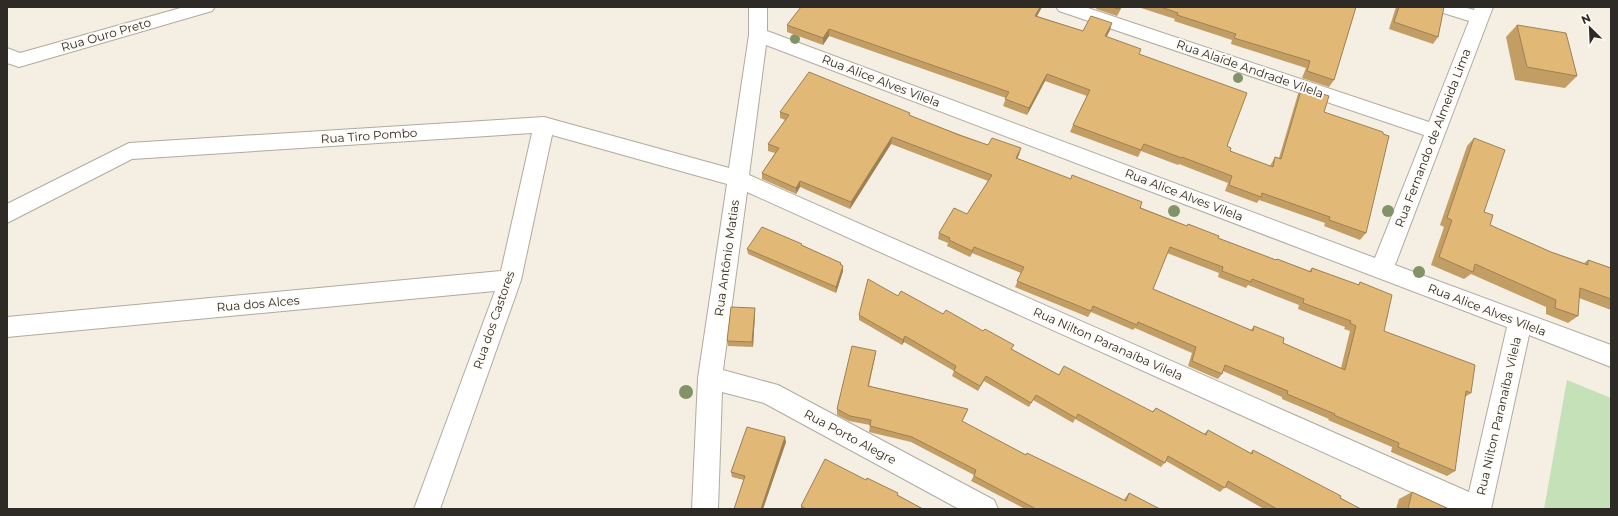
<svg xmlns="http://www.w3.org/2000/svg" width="1618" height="516" font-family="Montserrat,sans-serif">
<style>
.green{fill:#c5e1b7}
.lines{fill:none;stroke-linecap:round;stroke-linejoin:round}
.minor-casing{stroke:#b1aa9f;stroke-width:2}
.minor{fill:#fff;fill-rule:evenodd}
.tree{fill:#829369}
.wall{fill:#c29e65;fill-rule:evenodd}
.shaded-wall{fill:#9e8153}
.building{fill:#e2b876;stroke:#9e8153;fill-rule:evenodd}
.labels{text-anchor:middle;stroke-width:4;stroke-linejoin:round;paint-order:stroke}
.street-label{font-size:12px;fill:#2e2b27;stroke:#fffcf7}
</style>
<rect width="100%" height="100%" fill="#f5eee3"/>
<polygon class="green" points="1567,380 1611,398 1611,509 1544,509"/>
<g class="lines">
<defs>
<g id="minor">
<polygon points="184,7 215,7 212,11 19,67 7,63 7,48 20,53"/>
<path d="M749,7H767V31L1375,258L1424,135L1059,11L1056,7H1085L1429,122L1469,21L1437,11L1434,7H1464L1474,10L1475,7H1493L1395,265L1611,345V367L1529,335L1491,509H1449L747,192L723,370L778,385L994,500L998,509H959L764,403L722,392L718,509H692L698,378L727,184L552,135L521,280L440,509H414L495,291L7,337V317L501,271L532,133L132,159L7,223V204L129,143L544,117L729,168L749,35ZM766,45L1507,327L1469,492L749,175Z"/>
</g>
</defs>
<use href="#minor" class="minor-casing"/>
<use href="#minor" class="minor"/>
</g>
<g class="tree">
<circle cx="795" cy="39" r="5"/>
<circle cx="1238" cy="78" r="5"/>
<circle cx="1174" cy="211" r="6"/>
<circle cx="1388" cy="211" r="6"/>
<circle cx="1419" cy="272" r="6"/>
<circle cx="686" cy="392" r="7"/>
</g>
<g class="wall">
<polygon points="799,7 1042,7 1037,16 1083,31 1110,30 1106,37 1139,54 1227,146 1230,151 1270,166 1275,157 1279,158 1298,94 1302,87 1324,112 1366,233 1360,240 1324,226 1325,223 1259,200 1257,203 1225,191 1228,183 1179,164 1178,165 1141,151 1138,157 1070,132 1073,125 1087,96 1045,81 1027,115 1003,106 1006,98 829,36 823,45 787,32 787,25 801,8"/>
<polygon points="1097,7 1122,7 1117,16 1096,9"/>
<polygon points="1138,7 1356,7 1334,80 1329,87 1302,78 1306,68 1231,44 1232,40 1174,21 1175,19"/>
<polygon points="1396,7 1444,7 1438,37 1433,44 1389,29"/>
<polygon points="1517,25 1577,76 1565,88 1515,80 1506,37"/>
<path d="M780,112L910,116L988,145L1021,148L1017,158L1187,226L1188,224L1218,238L1276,260L1277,259L1309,271L1312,268L1358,285L1360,282L1384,331L1471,393L1465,397L1455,471L1447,476L1391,452L1392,447L1328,420L1329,419L1282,399V397L1223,371L1222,374L1218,379L1188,366L1192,353L1135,328L1133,330L1091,312L1088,317L1015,287L1021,273L972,253L970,257L947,246L948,243L938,239L939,233L967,214L988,181L891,144L850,209L800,187L796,194L762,179V173L775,153L768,151V144L785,120L780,118ZM1167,253L1219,273L1218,277L1246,288L1248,285L1299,305L1298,309L1345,327L1344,329L1350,331L1341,368L1283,343L1254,326L1251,330L1153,289Z"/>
<polygon points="1474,138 1484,212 1490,225 1551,252 1584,263 1588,260 1611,268 1611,310 1579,298 1578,316 1568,323 1546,314 1546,307 1471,274 1464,279 1431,265 1444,227 1440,225 1467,146"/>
<polygon points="802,244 802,245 841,263 841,264 843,266 843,271 836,293 748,254 747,249"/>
<polygon points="898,296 943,314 1012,349 1059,375 1152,412 1156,408 1204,434 1208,430 1250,453 1253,450 1361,509 1264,509 1225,487 1220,492 1166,461 1161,467 1075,419 1073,423 1033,400 1029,407 984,381 978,391 952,376 954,371 904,342 902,345 859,320 859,315"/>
<polygon points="755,313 753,347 728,346 727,341"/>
<polygon points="875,357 869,386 968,409 962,422 1026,455 1124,500 1125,498 1129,493 1160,509 1025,509 971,481 974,475 911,442 869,432 870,425 849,421 837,415 837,409"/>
<polygon points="786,442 763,509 734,509 744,480 732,477 731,472"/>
<polygon points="1412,492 1449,509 1396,509 1399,499"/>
<polygon points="898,495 923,509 801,509 801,506"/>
</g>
<g class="shaded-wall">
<polygon points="1040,7 1042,7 1033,23 1035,16"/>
<polygon points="1112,23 1110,30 1103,44 1105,36"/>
<polygon points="829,29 829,36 823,45 823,38"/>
<polygon points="1047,74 1045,81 1027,115 1029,108"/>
<polygon points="892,137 891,144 850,209 851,202"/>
<polygon points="1021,148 1019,155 1014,165 1016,158"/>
<polygon points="800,181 800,187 796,194 796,188"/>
<polygon points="974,247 972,253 970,257 972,251"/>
<polygon points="843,266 843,271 836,293 836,287"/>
<polygon points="755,308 755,313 753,347 752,342"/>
<polygon points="905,336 904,342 902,345 903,340"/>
<polygon points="876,351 875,357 867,391 868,386"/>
<polygon points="785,437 786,442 763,509 761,509"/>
</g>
<g class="building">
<polygon points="801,7 1040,7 1035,16 1083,31 1091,16 1112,23 1105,36 1141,49 1139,54 1247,93 1227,146 1231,148 1230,151 1273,167 1275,157 1281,159 1302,87 1329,96 1324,112 1383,132 1383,134 1389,136 1366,233 1329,220 1330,217 1262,193 1261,197 1229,185 1232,176 1182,157 1182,158 1144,144 1141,150 1073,125 1090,90 1047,74 1029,108 1005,99 1009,92 829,29 823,38 787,25"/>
<polygon points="1112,7 1121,7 1119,9"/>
<polygon points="1161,7 1356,7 1334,80 1307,71 1310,61 1234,38 1236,34 1177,15 1178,13"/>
<polygon points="1399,7 1444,7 1438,37 1394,22"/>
<polygon points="1517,25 1566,33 1577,76 1527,67"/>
<path d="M809,72L910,113L909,115L959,135L988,145L992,138L1021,148L1016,158L1071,179L1072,175L1142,202L1140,208L1187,226L1188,224L1219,236L1218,238L1276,260L1277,259L1311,272L1312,268L1359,285L1360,282L1392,295L1384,331L1475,365L1471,393L1466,391L1455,471L1398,447L1399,443L1334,415L1335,414L1287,394L1288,391L1225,365L1222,374L1192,361L1196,347L1138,322L1137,325L1093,306L1091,311L1017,281L1024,267L974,247L972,251L949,240L950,238L939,233L954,208L967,214L992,175L892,137L851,202L800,181L796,188L762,173L779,148L768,144L789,115L780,112ZM1170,247L1223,267L1222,271L1251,282L1252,279L1304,299L1303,303L1351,321L1350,323L1356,326L1345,370L1283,343L1284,338L1254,326L1253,331L1153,289Z"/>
<polygon points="1474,138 1505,150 1484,212 1493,215 1490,225 1551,252 1588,265 1588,260 1611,268 1611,299 1580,288 1578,316 1555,308 1556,300 1475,264 1473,272 1439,257 1452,220 1447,218"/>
<polygon points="762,227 802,244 801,245 841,263 840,264 843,266 836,287 747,249"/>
<polygon points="868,279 898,296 901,291 943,314 946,310 983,331 985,329 1014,345 1011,349 1059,375 1064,366 1153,412 1156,408 1206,435 1208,430 1252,454 1253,450 1341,496 1340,498 1361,509 1277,509 1228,481 1225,488 1168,456 1165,463 1078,414 1076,418 1036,395 1031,403 986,376 980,386 954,371 956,366 905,336 903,340 859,315"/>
<polygon points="731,307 755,308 752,342 727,341"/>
<polygon points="852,346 876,351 868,386 968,409 962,421 1026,455 1027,453 1126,501 1129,493 1160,509 1045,509 1044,508 1043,509 1036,509 974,476 976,470 912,437 870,426 871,420 850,416 837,409"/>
<polygon points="747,427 785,437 761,509 734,509 745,476 731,472"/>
<polygon points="825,459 866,480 867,478 898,493 897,495 923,509 806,509 801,506"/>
<polygon points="1412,492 1449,509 1408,509"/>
</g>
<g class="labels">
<g class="street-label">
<text transform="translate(106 35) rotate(-16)" y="4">Rua Ouro Preto</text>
<text transform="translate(1250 69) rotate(19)" y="4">Rua Alaíde Andrade Vilela</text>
<text transform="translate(881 81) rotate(21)" y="4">Rua Alice Alves Vilela</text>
<text transform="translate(369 136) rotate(-4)" y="4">Rua Tiro Pombo</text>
<text transform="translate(1433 138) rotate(-69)" y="4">Rua Fernando de Almeida Lima</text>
<text transform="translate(1184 195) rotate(21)" y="4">Rua Alice Alves Vilela</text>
<text transform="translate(727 258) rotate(-82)" y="4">Rua Antônio Matias</text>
<text transform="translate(258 304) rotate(-5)" y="4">Rua dos Alces</text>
<text transform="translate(1487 310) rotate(21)" y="4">Rua Alice Alves Vilela</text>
<text transform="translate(494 320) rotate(-71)" y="4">Rua dos Castores</text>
<text transform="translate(1108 344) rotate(24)" y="4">Rua Nilton Paranaíba Vilela</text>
<text transform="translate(1499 416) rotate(-77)" y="4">Rua Nilton Paranaíba Vilela</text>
<text transform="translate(850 437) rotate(28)" y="4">Rua Porto Alegre</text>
</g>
</g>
<rect width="1618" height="516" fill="none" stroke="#2e2b27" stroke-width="16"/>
<g transform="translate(1590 28) rotate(336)" stroke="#fffcf7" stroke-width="3" paint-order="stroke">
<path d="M0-3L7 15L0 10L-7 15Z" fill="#2e2b27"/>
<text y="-6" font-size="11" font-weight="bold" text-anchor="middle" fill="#2e2b27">N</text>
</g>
</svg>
